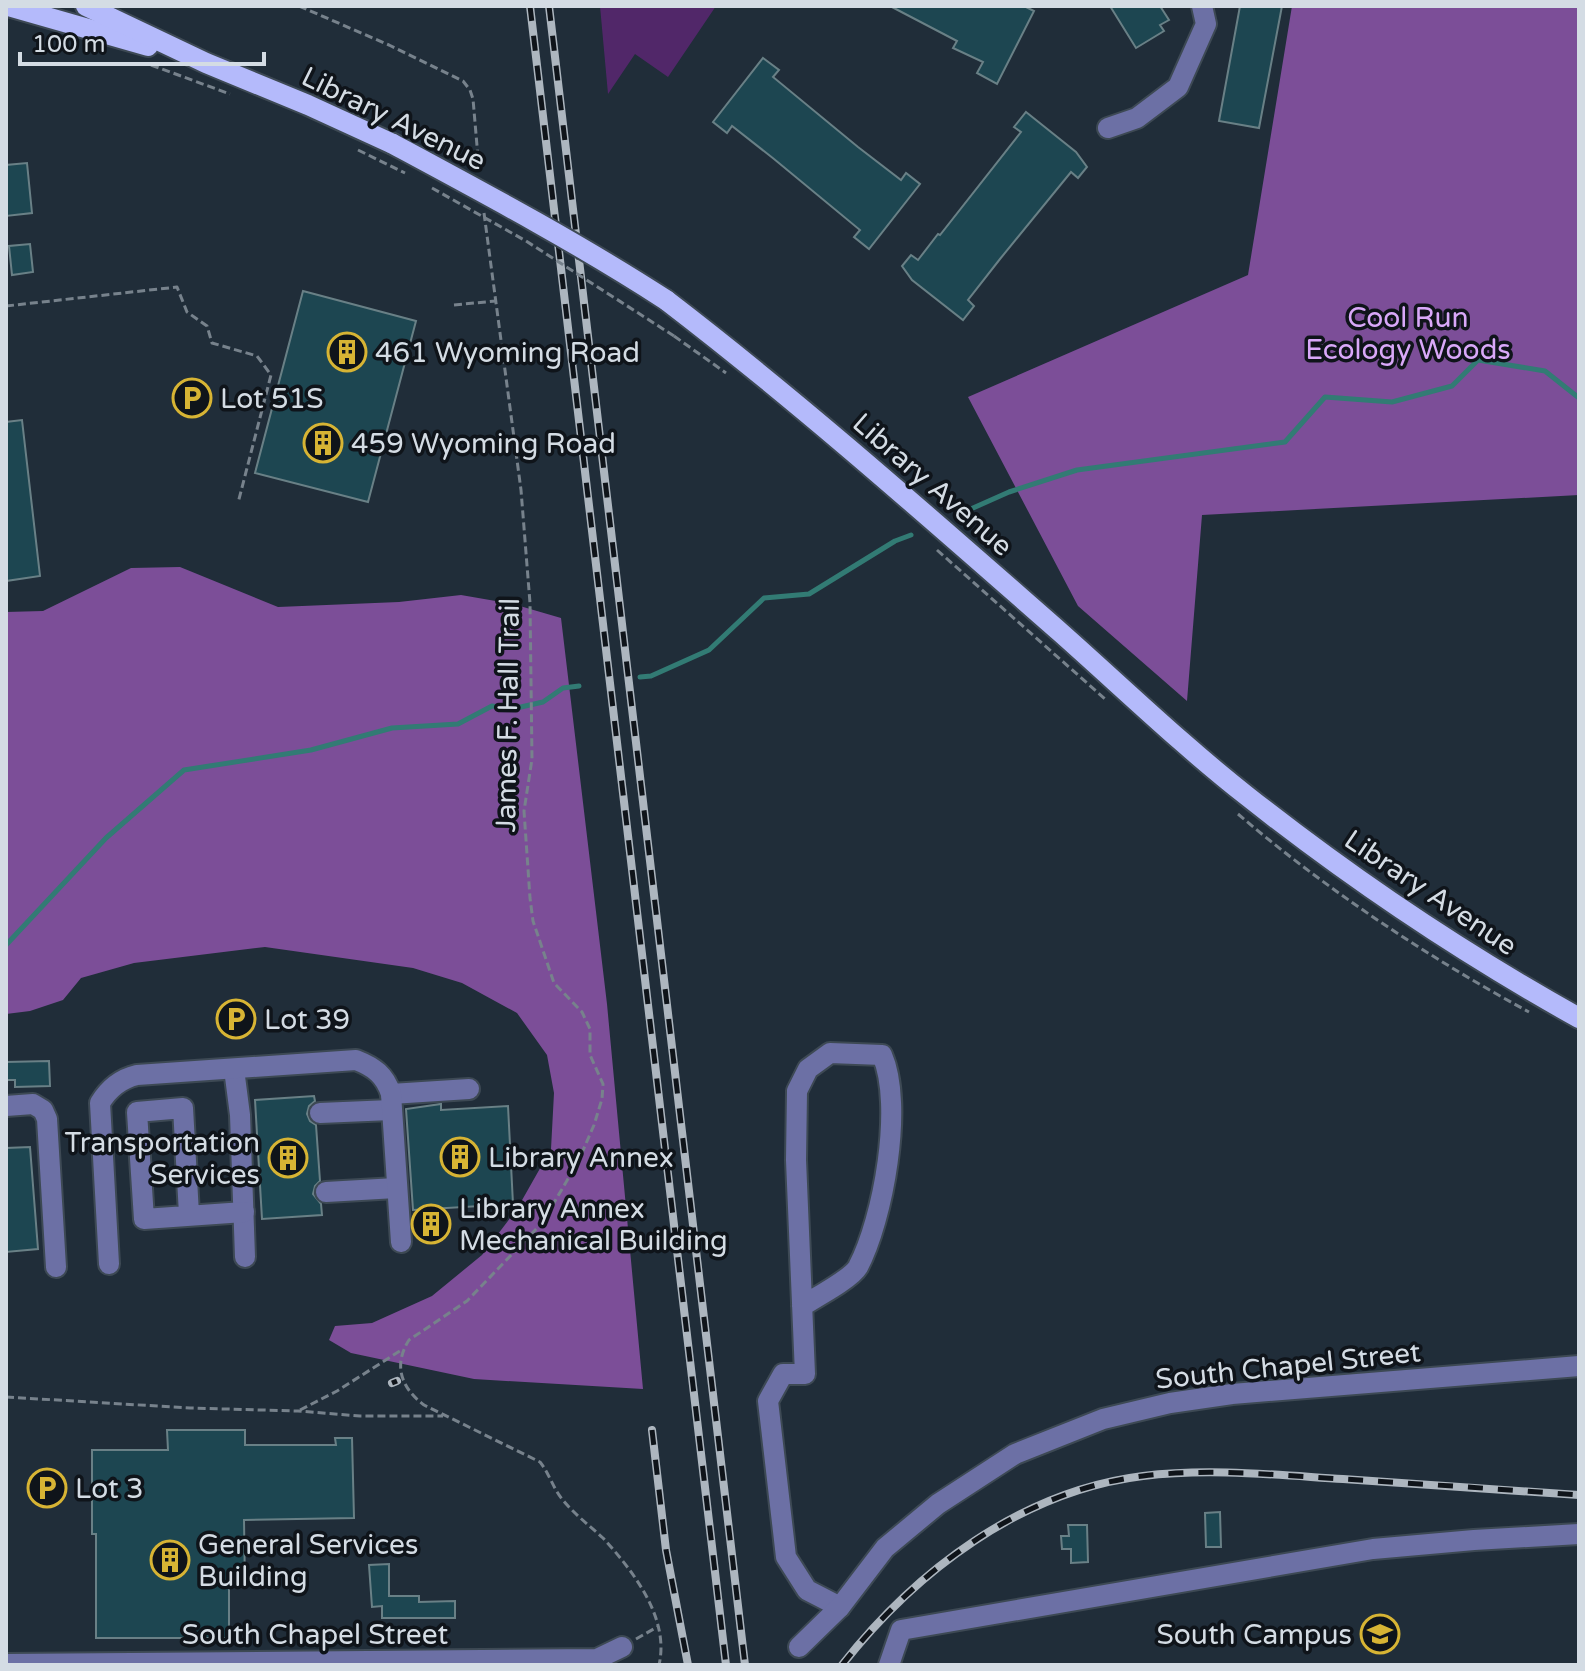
<svg xmlns="http://www.w3.org/2000/svg" width="1585" height="1671" font-family="'Varela Round',sans-serif">
<style>
.green{fill:#512769}
.forest{fill:#7c4e98}
.lines{fill:none;stroke-linecap:round;stroke-linejoin:round}
.stream{stroke:#327b74;stroke-width:5}
.building{fill:#1d4651;stroke:#698086;stroke-width:2}
.minor-casing{stroke:#3d4954;stroke-width:24}
.major-casing{stroke:#3d4954;stroke-width:24}
.path{stroke:#77828c;stroke-width:3;stroke-dasharray:8 4;stroke-linecap:butt}
.minor{stroke:#6c70a5;stroke-width:20}
.major{stroke:#b4bafb;stroke-width:20}
.rail-casing{stroke:#adb6bf;stroke-width:8}
.rail{stroke:#0f141a;stroke-width:5;stroke-dasharray:15;stroke-linecap:butt}
.major-bridge-casing{stroke:#3d4954;stroke-width:24;stroke-linecap:butt}
.path-bridge{stroke:#77828c;stroke-width:3;stroke-dasharray:8 4;stroke-linecap:butt}
.major-bridge{stroke:#b4bafb;stroke-width:20}
.labels{text-anchor:middle;stroke-width:7;stroke-linejoin:round;paint-order:stroke}
.street-label{font-size:28px;fill:#d4dce4;stroke:#0f141a}
.park-label{font-size:28px;fill:#d9a8f9;stroke:#0f141a}
.poi-label{font-size:28px;fill:#d4dce4;stroke:#0f141a;text-anchor:start}
</style>
<rect width="100%" height="100%" fill="#202d39"/>
<polygon class="green" points="600,6 716,6 668,77 635,54 608,94"/>
<g class="forest">
<polygon points="1292,6 1579,6 1579,495 1202,515 1187,701 1078,606 968,397 1248,275"/>
<polygon points="180,567 278,607 399,602 461,595 513,604 561,618 607,1004 643,1389 474,1379 351,1353 329,1340 335,1326 372,1323 432,1296 482,1255 517,1209 551,1149 554,1093 547,1055 517,1013 462,983 413,968 265,947 134,963 81,978 63,1000 30,1011 6,1014 6,612 43,611 131,568"/>
</g>
<g class="lines">
<g class="stream">
<polyline points="964,512 1009,492 1077,470 1285,442 1325,397 1392,402 1452,386 1478,360 1545,371 1579,398"/>
<polyline points="640,677 651,676 709,650 764,598 809,594 895,541 911,535"/>
<polyline points="6,945 106,838 184,770 311,750 392,728 458,724 492,706 512,709 543,702 563,688 579,686"/>
</g>
</g>
<g class="building">
<polygon points="890,6 1024,6 1034,11 997,84 977,73 983,62 953,48 957,41"/>
<polygon points="1110,6 1160,6 1169,20 1160,25 1164,31 1136,48"/>
<polygon points="1240,6 1282,6 1259,128 1219,121"/>
<polygon points="763,58 779,70 773,77 858,147 901,180 906,173 920,184 869,249 854,237 860,230 774,159 732,126 727,133 713,122"/>
<polygon points="1026,112 1076,152 1087,167 1078,178 1071,172 1000,259 968,300 974,306 963,320 912,280 902,266 911,255 918,260 938,234 940,235 1021,132 1014,127"/>
<polygon points="27,163 32,213 6,216 6,165"/>
<polygon points="30,244 33,272 12,275 9,246"/>
<polygon points="303,291 416,321 368,502 255,473"/>
<polygon points="22,420 40,576 6,581 6,422"/>
<polygon points="49,1061 50,1086 15,1087 15,1080 6,1080 6,1062"/>
<polygon points="314,1096 315,1101 309,1106 307,1114 310,1121 316,1125 320,1181 315,1186 313,1194 321,1204 322,1215 262,1219 255,1100"/>
<polygon points="441,1104 441,1110 508,1106 513,1204 413,1210 406,1109"/>
<polygon points="30,1147 38,1249 6,1252 6,1148"/>
<polygon points="167,1430 245,1430 245,1445 336,1445 335,1438 352,1438 354,1518 244,1520 245,1586 229,1586 229,1638 96,1638 96,1534 92,1534 92,1450 168,1450"/>
<polygon points="1220,1512 1221,1547 1206,1547 1205,1513"/>
<polygon points="1068,1525 1087,1525 1088,1562 1071,1563 1071,1549 1062,1549 1061,1536 1069,1536"/>
<polygon points="389,1564 389,1596 419,1596 419,1602 455,1601 455,1618 382,1618 382,1606 372,1607 369,1565"/>
</g>
<g class="lines">
<defs>
<g id="minor">
<polyline points="1108,128 1137,118 1178,87 1206,24 1202,6"/>
<polyline points="234,1069 240,1115 245,1257"/>
<polyline points="391,1094 469,1089"/>
<polyline points="6,1106 33,1104 43,1110 47,1119 56,1267"/>
<polyline points="320,1113 391,1110"/>
<polyline points="326,1192 396,1188"/>
<polyline points="189,1214 183,1108 137,1112 144,1219 244,1212"/>
<path d="M109,1264L100,1103C109,1088 120,1079 137,1075L356,1060C374,1067 385,1075 391,1094L401,1242"/>
<path d="M802,1306C815,1298 851,1279 858,1267C883,1220 904,1105 882,1055L830,1053L808,1069L797,1091L796,1160L805,1374H783L768,1401L786,1557L807,1590L840,1607"/>
<polyline points="799,1647 840,1607 885,1548 938,1504 1015,1454 1103,1419 1170,1403 1232,1394 1579,1366"/>
<polyline points="6,1664 597,1659 622,1647"/>
<polyline points="889,1665 901,1630 1373,1549 1474,1540 1579,1534"/>
</g>
<g id="major">
<polyline points="8,6 148,46"/>
<polyline points="86,6 206,63 308,105 393,144"/>
<path d="M666,300C803,405 931,519 1060,632C1122,687 1182,745 1247,796C1352,879 1462,953 1579,1018"/>
</g>
</defs>
<use href="#minor" class="minor-casing"/>
<use href="#major" class="major-casing"/>
<g class="path">
<polyline points="299,6 389,45 463,81 470,90 473,99 479,169"/>
<polyline points="151,65 230,94"/>
<polyline points="358,150 405,173"/>
<path d="M484,213L521,490L530,603L532,759L524,811L530,898L533,921L554,983L582,1012L590,1029V1055L603,1084L602,1099L594,1125L578,1162L542,1223L467,1301L409,1340C393,1365 401,1388 424,1405L540,1462C549,1473 553,1488 562,1499C574,1514 589,1525 603,1538C633,1571 670,1618 659,1665"/>
<polyline points="454,305 496,301"/>
<polyline points="6,306 177,287 187,312 207,326 212,343 257,356 271,375 238,503"/>
<polyline points="674,336 726,373"/>
<polyline points="937,550 1105,699"/>
<path d="M1238,814C1324,888 1429,958 1529,1012"/>
<polyline points="6,1397 190,1408 298,1411 360,1416 443,1416"/>
<polyline points="300,1410 337,1391 403,1349"/>
<polyline points="636,1639 659,1626"/>
</g>
<use href="#minor" class="minor"/>
<use href="#major" class="major"/>
<defs>
<g id="rail">
<polyline points="530,6 726,1665"/>
<polyline points="549,6 745,1665"/>
<polyline points="392,1383 397,1381"/>
<polyline points="652,1430 666,1550 688,1665"/>
<path d="M842,1665C916,1571 1021,1491 1143,1476C1209,1468 1277,1475 1343,1479C1421,1484 1500,1489 1579,1495"/>
</g>
</defs>
<use href="#rail" class="rail-casing"/>
<use href="#rail" class="rail"/>
<defs>
<path id="major-bridge" d="M393,144C486,194 578,243 666,300"/>
</defs>
<use href="#major-bridge" class="major-bridge-casing"/>
<polyline class="path-bridge" points="432,188 526,241 674,336"/>
<use href="#major-bridge" class="major-bridge"/>
</g>
<defs>
<symbol id="building-ring" viewBox="-11 -11 22 22"><circle r="9.5" fill="#0f141a" stroke="#d7b434" stroke-width="1.5"/><path d="M-4-6H4V6H1V3H-1V6H-4ZM-2.5-4.3h1.7v1.8h-1.7ZM.8-4.3h1.7v1.8H.8ZM-2.5-1h1.7V.8h-1.7ZM.8-1h1.7V.8H.8Z" fill="#d7b434"/></symbol>
<symbol id="parking-ring" viewBox="-11 -11 22 22"><circle r="9.5" fill="#0f141a" stroke="#d7b434" stroke-width="1.5"/><path d="M-3.5-5.5H1a3.5 3.5 0 0 1 0 7H-1V5.5H-3.5ZM-1-3.4V-.6H.8a1.4 1.4 0 0 0 0-2.8Z" fill="#d7b434"/></symbol>
<symbol id="university-ring" viewBox="-11 -11 22 22"><circle r="9.5" fill="#0f141a" stroke="#d7b434" stroke-width="1.5"/><path d="M0-5L7-2L0 1L-7-2ZM-4 1L0 2.5L4 1V4Q0 6-4 4Z" fill="#d7b434"/></symbol>
</defs>
<g fill-rule="evenodd">
<use href="#building-ring" x="325" y="330" width="44" height="44"/>
<use href="#parking-ring" x="170" y="376" width="44" height="44"/>
<use href="#building-ring" x="301" y="421" width="44" height="44"/>
<use href="#parking-ring" x="214" y="997" width="44" height="44"/>
<use href="#building-ring" x="438" y="1135" width="44" height="44"/>
<use href="#building-ring" x="266" y="1136" width="44" height="44"/>
<use href="#building-ring" x="409" y="1202" width="44" height="44"/>
<use href="#parking-ring" x="25" y="1466" width="44" height="44"/>
<use href="#building-ring" x="148" y="1538" width="44" height="44"/>
<use href="#university-ring" x="1358" y="1612" width="44" height="44"/>
</g>
<g class="labels">
<g class="street-label">
<text transform="translate(394 118) rotate(26)" y="10">Library Avenue</text>
<text transform="translate(933 484) rotate(41)" y="10">Library Avenue</text>
<text transform="translate(507 715) rotate(-89)" y="10">James F. Hall Trail</text>
<text transform="translate(1431 892) rotate(34)" y="10">Library Avenue</text>
<text transform="translate(1288 1365) rotate(-6)" y="10">South Chapel Street</text>
<text x="315" y="1644">South Chapel Street</text>
</g>
<g class="park-label">
<text x="1408" y="327">Cool Run<tspan x="1408" dy="32">Ecology Woods</tspan></text>
</g>
<g class="poi-label">
<text x="375" y="362">461 Wyoming Road</text>
<text x="220" y="408">Lot 51S</text>
<text x="351" y="453">459 Wyoming Road</text>
<text x="264" y="1029">Lot 39</text>
<text x="260" y="1152" text-anchor="end">Transportation<tspan x="260" dy="32">Services</tspan></text>
<text x="488" y="1167">Library Annex</text>
<text x="459" y="1218">Library Annex<tspan x="459" dy="32">Mechanical Building</tspan></text>
<text x="75" y="1498">Lot 3</text>
<text x="198" y="1554">General Services<tspan x="198" dy="32">Building</tspan></text>
<text x="1352" y="1644" text-anchor="end">South Campus</text>
</g>
</g>
<rect width="1585" height="1671" fill="none" stroke="#d4dce4" stroke-width="16"/>
<path d="M20 52v12h244v-12" fill="none" stroke="#d4dce4" stroke-width="4"/>
<text x="32" y="52" font-size="24" fill="#d4dce4" stroke="#0f141a" stroke-width="6" paint-order="stroke">100 m</text>
</svg>
